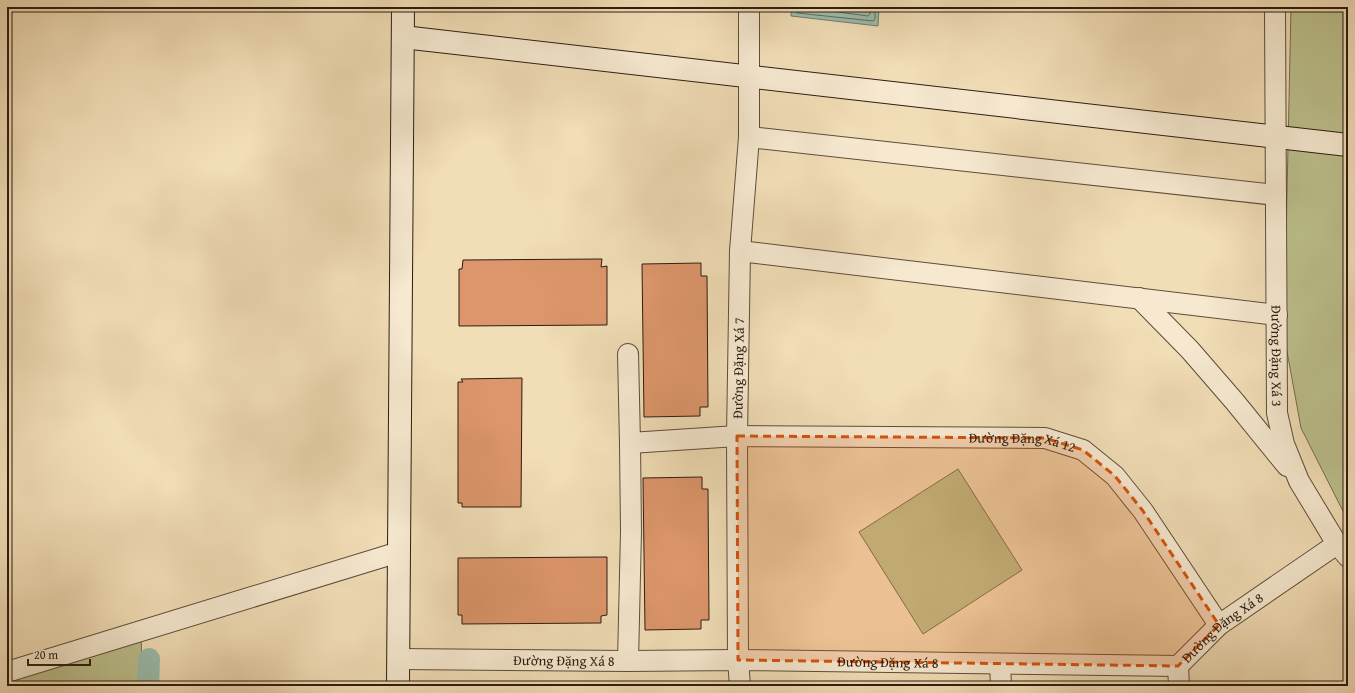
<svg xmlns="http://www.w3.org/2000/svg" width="1355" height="693" font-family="'Gentium Book Plus',serif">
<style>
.green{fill:#bcc08d;stroke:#746e4f}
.water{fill:#9bbcac;stroke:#6f7c6e}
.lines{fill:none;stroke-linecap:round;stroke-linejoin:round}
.shore{stroke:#646c5e;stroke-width:1}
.canal{stroke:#9bbcac;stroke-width:22}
.building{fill:#dd966b;stroke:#2d1d11}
.street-casing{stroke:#5e4d3a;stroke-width:22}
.secondary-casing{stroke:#2d1d11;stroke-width:24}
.street{stroke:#f6e9d0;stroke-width:20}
.secondary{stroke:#f6e9d0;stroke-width:22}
.marked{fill:#d5530c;fill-opacity:0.2;stroke:#d5530c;stroke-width:3;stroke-dasharray:8 5;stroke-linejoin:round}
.labels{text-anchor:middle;stroke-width:3;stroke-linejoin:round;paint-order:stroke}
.street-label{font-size:14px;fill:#2d1d11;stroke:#f6e9d0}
</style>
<rect width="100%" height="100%" fill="#f1ddb6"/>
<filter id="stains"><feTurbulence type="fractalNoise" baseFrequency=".005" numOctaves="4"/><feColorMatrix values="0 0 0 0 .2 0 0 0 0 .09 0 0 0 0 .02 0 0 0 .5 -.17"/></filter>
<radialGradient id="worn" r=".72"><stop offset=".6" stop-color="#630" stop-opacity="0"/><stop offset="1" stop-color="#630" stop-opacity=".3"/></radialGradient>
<g class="green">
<polygon points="1291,7 1348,7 1348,521 1301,428 1284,335"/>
<polygon points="958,469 1022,570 923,634 859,532"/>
<polygon points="141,628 142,686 7,686 7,676"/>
</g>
<polygon class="water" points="791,7 879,7 878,26 791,16"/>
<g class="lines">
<g class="shore">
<polyline points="795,7 795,11 797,13 873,21 875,19 875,7"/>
<polyline points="800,7 868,16 870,14 870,7"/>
</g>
<polyline class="canal" points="148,686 149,659"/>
</g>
<g class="building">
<polygon points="602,259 601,267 607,266 607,325 459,326 459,269 462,269 463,260"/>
<polygon points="701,263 701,276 707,276 708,407 700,407 700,416 644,417 642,264"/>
<polygon points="522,378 521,507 462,507 462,503 458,503 458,382 463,382 461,379"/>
<polygon points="702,477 702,489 708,489 709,620 701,620 701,629 645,630 643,478"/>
<polygon points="607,557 607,615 601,616 601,623 462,624 462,615 458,615 458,558"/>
</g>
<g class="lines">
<defs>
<g id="street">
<path id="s1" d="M1275,7L1277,413L1284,444L1299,481L1337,544L1348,557"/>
<polyline points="749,137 1276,195"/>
<polyline points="740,251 1277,315"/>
<polyline points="1139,298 1190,350 1235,402 1287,466"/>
<path id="s2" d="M628,354L630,443L737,436L1045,438L1083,450L1115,476L1143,511L1219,625"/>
<path id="s3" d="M398,659L628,661L738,660L1178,666L1219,625L1337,544"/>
<polyline points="628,661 631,531 630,443"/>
<polyline points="1000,664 1001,686"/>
<polyline points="1178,666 1179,686"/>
<polyline points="7,672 399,552"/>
<path id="s4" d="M740,686L738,660L737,436L740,251L749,137V7"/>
</g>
<g id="secondary">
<polyline points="403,37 1348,145"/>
<polyline points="398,686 403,7"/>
</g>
</defs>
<use href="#street" class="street-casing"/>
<use href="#secondary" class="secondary-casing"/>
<use href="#street" class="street"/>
<use href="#secondary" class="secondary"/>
</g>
<path class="marked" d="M737,436L1045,438L1083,450L1115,476L1143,511L1219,625L1178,666L738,660Z"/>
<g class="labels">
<g class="street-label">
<text dy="5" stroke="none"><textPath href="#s1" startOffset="349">Đường Đặng Xá 3</textPath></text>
<text dy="5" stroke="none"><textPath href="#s4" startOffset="318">Đường Đặng Xá 7</textPath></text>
<text dy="5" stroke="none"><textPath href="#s2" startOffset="482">Đường Đặng Xá 12</textPath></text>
<text dy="5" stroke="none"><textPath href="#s3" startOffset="839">Đường Đặng Xá 8</textPath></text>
<text dy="5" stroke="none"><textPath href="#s3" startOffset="166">Đường Đặng Xá 8</textPath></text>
<text dy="5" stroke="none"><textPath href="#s3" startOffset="490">Đường Đặng Xá 8</textPath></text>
</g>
</g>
<rect width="1355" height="693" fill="none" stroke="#f1ddb6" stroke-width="24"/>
<rect x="8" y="8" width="1339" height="677" fill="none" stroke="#2d1d11" stroke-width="2"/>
<rect x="12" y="12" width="1331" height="669" fill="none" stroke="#2d1d11"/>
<path d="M28 659v6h62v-6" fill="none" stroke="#2d1d11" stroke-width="2"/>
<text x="34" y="659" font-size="12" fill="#2d1d11" stroke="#f6e9d0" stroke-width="3" paint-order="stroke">20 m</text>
<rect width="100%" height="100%" filter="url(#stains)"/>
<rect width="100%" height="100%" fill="url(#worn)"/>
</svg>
